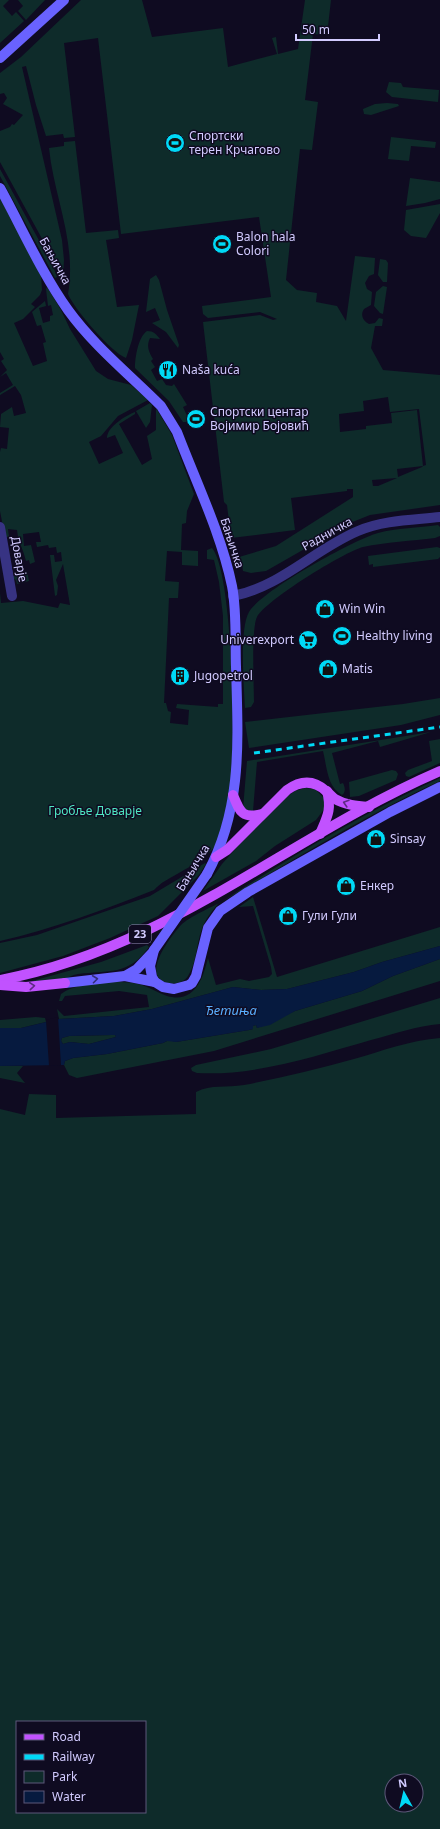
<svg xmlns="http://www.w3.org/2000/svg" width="440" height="1829" font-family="'Noto Sans',sans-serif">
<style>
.green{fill:#0e2b2a;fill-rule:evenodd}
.water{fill:#061a3f;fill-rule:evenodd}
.pier{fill:#0f0b21}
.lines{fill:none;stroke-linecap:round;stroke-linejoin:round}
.street{stroke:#373383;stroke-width:10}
.secondary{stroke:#6962ff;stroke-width:10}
.primary{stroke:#c152ff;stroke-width:10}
.rail{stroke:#00d9f6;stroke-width:3;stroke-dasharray:6 5;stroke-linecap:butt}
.secondary-bridge{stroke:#6962ff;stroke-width:10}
.oneway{stroke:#5f2b85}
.oneway2{stroke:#332e7a}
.labels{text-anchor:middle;stroke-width:3;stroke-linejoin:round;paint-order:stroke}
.shield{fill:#0f0b21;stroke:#9891bc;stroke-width:1}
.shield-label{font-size:11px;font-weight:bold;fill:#d2cbff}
.poi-label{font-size:12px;fill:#d2cbff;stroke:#0f0b21;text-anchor:start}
.street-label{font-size:12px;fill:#d2cbff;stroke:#0f0b21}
.park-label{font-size:12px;fill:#4fe6c3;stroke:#0f0b21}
.water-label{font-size:13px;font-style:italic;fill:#59afff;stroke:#0f0b21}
</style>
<rect width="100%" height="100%" fill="#0f0b21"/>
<g class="green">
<polygon points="0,0 9,0 3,6 12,16 16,12 24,21 0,43"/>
<polygon points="18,0 45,0 26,20 18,11 23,6"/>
<path d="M81,0H142L152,37L223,28L228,67L277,54L272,38L276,37L278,54L298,49L305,0H331L327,35L313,34L305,100L318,102L312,150L300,149L286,280L297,290L317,293L316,302L337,306L346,321L355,256L375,258L374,274L369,276L365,283L367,289L372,292L371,305L364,309C360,315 363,321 369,324L375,323L379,318L383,319L382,326H375L371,348L383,370L440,375V505L370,515L350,523L266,571L251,573L243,571L242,564L237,565L220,522L239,557L276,546L353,497V489H347V491L291,498L295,530L231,538L227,505L224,502L203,322L260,315L273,320L277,319L260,312L208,318L203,314L202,306L271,297L259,217L121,234L98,38L64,43L75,137L64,138L63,134L46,136L36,105L26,66L22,67L62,240L64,260L63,277L0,162V131L10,127L12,124L14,125L23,115L3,104L7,98L4,93L0,94V73L21,57ZM388,397L390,412L419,409L426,465L423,466L417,410L391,413L392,423L366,426V429L340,432L339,414L364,411L363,401ZM423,466L422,467L398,477L397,469ZM397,478L378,486H373L372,480Z"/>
<polygon points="389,82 401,83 403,87 439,90 438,102 392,97 386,92"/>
<polygon points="387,103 398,104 399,106 371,115 364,114 363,109 375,104"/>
<polygon points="391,137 436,142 435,148 411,146 409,161 388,159"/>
<path d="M75,141L86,233L118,230L119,238L106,240L117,307L139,305L132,340L126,358C112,353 74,309 68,294C77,242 54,198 49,148L64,146V142Z"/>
<polygon points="0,169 53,266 57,277 55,278 0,176"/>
<polygon points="410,178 440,182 440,199 425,203 406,206"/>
<path d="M0,198L41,275L42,290L40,295L31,304L35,307L23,319L14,323L33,366L47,361L43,343L46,342L41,325L37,326L32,312L45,301L46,306L39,308L43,323L50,321V316L53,315L51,305L48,306L46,289L47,287L61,310L70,329L96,371L108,379L131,385L148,400L118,416L101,436L89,442L99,464L123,453L115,435L107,438C107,427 125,416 135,412V414L119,424L142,465L152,459L147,436L156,430V408L172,435L194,494L187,511L186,523L182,524L181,550L198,551V566L182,565V552L167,551L165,581L179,582L178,598H169L164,703H166L168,711L171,712L170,723L188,725L189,710L176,708L177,704L218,707V704H223V616L219,582L214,560L207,559V550L212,548C233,573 235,738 231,776C229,794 224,830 215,846C207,859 178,873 165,881C161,883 157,887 154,890C103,910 53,929 0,941V593L1,603L23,601L58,608L60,603L70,605L63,564L56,580L58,586L57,595L55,596L50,555H54L55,562L62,561L61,552L57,553L56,547L49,548L48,545L37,547L36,542H41L39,532L23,534L24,546L31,545L35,562L30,564L29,560L26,561C23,548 18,542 17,530L8,529L9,537H5L0,511V452L1,448L7,449L9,428L0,427L1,414L12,407L14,416L26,413L21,395L15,386L0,395V393L13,385L6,373L0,377L7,370L1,361L4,359L0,352Z"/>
<polygon points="440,204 440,213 426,238 411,236 404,230 406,210"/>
<polygon points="380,259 386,260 388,263 387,282 383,282 378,275"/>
<polygon points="156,275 159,280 167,310 179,345 178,348 166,332 152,323 160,320 155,308 146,312 150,279"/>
<polygon points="383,286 387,287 383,314 380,313 374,306 376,292"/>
<path d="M147,331C154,331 156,334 160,339L150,338C146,346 149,352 153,359L151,361L155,367L151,370L157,381L162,379L166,385L172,386L174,384L187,405L183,407L190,422H183L169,401L135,368C135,358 138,337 147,331Z"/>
<polygon points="150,403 152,405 150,422 146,428 136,411"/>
<path d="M438,525L440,527V536L435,538C412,541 386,542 363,547C344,552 266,600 257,617C251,629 254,685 254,702L251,707L245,708C244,687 239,629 249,612C261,591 353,540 378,533C397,528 418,528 438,525Z"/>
<polygon points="437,547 440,548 440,557 438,559 373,567 373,564 369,565 368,556"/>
<polygon points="27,571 29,581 17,584 16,580 11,577"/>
<polygon points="440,698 440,715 401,725 249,748 245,722 403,704"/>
<path d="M431,732L380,747L378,741L332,753L340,784L343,783C345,787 346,792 342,795C327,787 327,767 323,751L257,762L253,811L243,809L247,761Z"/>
<polygon points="440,739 440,763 409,777 406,776 405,773 408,770 432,761 429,741"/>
<polygon points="392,770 396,771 398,774 396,780 359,796 350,797 349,782"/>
<path d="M440,778V781C363,816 291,862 218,904C213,910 207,917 204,924C196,940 198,961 188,976C182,986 162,986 157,975C152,961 172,935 181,925C189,917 212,907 223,901C292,856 365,812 440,778Z"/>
<polygon points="305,788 315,789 324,798 325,808 316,820 275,846 256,861 203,891 222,864 238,846 288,796 295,791"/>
<polygon points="205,863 206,864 199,875 158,916 110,938 63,956 0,973 0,943 37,935 150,896"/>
<path d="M253,897L277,977L440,927V946L382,962L354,972L287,989L261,990L233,987L152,1009L114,1016L59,1019L57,1009L64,1016L149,1007L147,995L119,991L65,996L62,1001H59L61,994C78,981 121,979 142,985C150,988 159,993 167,996C195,1004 203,978 208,958L216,985L240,979L249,981L269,977L272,974L271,967L253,906L239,907Z"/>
<path d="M147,945L149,947C128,976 109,970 78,974C72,975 68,978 63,979C54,981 42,981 32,981L101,962Z"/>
<polygon points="440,959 440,981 214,1051 77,1078 69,1075 64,1065 65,1061 73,1058 107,1054 163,1043 169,1040 176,1042 249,1030 253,1029 253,1026 256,1025 257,1028 295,1011 362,991 393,976"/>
<path d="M440,998V1024C417,1026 394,1034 371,1040C315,1056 257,1076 197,1073L192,1071L191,1068L196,1065L271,1049Z"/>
<polygon points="36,1017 45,1018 46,1022 21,1028 0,1028 0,1020"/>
<polygon points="111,1035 115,1035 116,1037 89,1044 70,1042 63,1044 61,1041 62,1038 69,1036"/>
<path d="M440,1038V1829H0V1109L25,1115L29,1094L56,1095V1118L196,1114V1092C211,1084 227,1088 244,1085C281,1078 317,1069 354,1059C382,1051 411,1040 440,1038ZM17,1722H145V1812H17ZM392,1781H416V1805H392Z"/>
<polygon points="0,1066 23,1066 17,1073 25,1083 0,1078"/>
</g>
<path class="water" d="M440,946V959L393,976L362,991L295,1011L270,1025L257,1028L256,1025L253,1026V1029L249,1030L176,1042L167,1041L163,1043L107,1054L73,1058L65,1061L64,1065L0,1066V1028H21L59,1019L114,1016L152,1009L233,987L261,990L287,989L354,972L382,962ZM111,1035H115L116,1037L89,1044L70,1042L63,1044L61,1041L62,1038L69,1036Z"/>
<polygon class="pier" points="58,1017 61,1065 49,1066 46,1020"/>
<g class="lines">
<g class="street">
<polyline points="0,527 12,596"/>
<path d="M233,596C280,587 315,549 358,531C383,520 413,520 440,517"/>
</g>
<g class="secondary">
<polyline points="0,58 64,0"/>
<path d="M0,188C22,228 41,272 68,310C94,346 129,374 161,406L177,432C196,482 221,533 232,586C237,612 235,641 236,667C238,740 243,808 207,874"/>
<polyline points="154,950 150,966 152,977 155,982 163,987 174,989 189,985 192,983 196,976 208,928 220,911 248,892 390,812 440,787"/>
<polyline points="125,976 155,982"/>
<polyline points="65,983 125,976 137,969 153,952"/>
</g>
<g class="primary">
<path d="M233,795C240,812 242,819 262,814"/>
<path d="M320,834C327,817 332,810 327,791"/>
<path d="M216,857L227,850L287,790C301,780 314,780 326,791C329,793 332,797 335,799C345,805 357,806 369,807"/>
<path d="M0,980C167,949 289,836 440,771"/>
<polyline points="0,985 26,987 65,983"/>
</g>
<polyline class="rail" points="254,753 440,727"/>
<polyline class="secondary-bridge" points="154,950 207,874"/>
</g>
<defs><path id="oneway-chevron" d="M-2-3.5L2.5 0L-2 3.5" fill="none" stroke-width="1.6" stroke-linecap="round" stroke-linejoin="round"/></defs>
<g class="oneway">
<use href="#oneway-chevron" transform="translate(346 803) rotate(-163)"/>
<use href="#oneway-chevron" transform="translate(32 986) rotate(-5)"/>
</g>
<use class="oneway2" href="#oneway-chevron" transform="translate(95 979) rotate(-7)"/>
<defs>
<symbol id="stadium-disc" viewBox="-11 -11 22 22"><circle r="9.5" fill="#00d9f6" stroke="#0f0b21"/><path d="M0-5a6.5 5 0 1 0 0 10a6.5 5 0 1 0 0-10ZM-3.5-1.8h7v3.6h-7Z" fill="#111"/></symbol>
<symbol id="restaurant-disc" viewBox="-11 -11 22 22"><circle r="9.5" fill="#00d9f6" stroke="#0f0b21"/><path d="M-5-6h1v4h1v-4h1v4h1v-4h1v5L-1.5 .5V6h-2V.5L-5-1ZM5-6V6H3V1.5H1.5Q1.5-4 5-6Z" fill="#111"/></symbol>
<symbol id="shop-disc" viewBox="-11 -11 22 22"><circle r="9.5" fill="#00d9f6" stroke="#0f0b21"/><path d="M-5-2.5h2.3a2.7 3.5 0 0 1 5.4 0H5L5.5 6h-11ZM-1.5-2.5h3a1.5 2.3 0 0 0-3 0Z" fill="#111"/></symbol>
<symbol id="supermarket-disc" viewBox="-11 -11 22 22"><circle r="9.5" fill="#00d9f6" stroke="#0f0b21"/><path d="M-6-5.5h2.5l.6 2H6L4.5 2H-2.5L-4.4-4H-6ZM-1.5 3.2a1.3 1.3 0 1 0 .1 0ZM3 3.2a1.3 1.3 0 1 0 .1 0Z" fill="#111"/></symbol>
<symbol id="building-disc" viewBox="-11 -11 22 22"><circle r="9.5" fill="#00d9f6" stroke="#0f0b21"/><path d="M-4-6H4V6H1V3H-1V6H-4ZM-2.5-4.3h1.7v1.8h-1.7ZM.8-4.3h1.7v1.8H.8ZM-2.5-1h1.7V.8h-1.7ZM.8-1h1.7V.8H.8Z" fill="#111"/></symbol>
</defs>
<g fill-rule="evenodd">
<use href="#stadium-disc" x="164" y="132" width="22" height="22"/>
<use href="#stadium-disc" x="211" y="233" width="22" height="22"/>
<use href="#restaurant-disc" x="157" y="359" width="22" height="22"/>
<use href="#stadium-disc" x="185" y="408" width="22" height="22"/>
<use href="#shop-disc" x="314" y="598" width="22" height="22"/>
<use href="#stadium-disc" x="331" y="625" width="22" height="22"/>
<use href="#supermarket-disc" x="297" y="629" width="22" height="22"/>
<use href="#shop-disc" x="317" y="658" width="22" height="22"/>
<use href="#building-disc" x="169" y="665" width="22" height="22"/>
<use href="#shop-disc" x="365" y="828" width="22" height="22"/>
<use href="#shop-disc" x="335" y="875" width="22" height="22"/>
<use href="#shop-disc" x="277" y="905" width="22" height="22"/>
</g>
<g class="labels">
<rect class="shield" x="129" y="925" width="22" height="18" rx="3"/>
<g class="shield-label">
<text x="140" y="938">23</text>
</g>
<g class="poi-label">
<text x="189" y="140">Спортски<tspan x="189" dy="14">терен Крчагово</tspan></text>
<text x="236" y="241">Balon hala<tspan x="236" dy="14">Colori</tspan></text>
<text x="182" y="374">Naša kuća</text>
<text x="210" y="416">Спортски центар<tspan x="210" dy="14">Војимир Бојовић</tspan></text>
<text x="339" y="613">Win Win</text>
<text x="356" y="640">Healthy living</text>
<text x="294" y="644" text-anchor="end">Univerexport</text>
<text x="342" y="673">Matis</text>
<text x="194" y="680">Jugopetrol</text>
<text x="390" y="843">Sinsay</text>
<text x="360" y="890">Енкер</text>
<text x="302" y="920">Гули Гули</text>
</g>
<g class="street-label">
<text transform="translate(55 261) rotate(61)" y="4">Бањичка</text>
<text transform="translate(327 534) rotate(-29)" y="4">Радничка</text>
<text transform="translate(232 543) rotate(72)" y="4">Бањичка</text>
<text transform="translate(19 559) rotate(80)" y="4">Доварје</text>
<text transform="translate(193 868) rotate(-59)" y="4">Бањичка</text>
</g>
<g class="park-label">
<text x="95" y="815">Гробље Доварје</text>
</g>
<g class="water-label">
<text x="231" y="1015">Ђетиња</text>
</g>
</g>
<rect x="16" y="1721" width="130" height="92" fill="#0f0b21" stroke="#5d587a"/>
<rect x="24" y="1734" width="20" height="6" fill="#c152ff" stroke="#5d587a"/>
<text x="52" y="1741" font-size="12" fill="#d2cbff">Road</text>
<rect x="24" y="1754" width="20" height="6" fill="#00d9f6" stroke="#5d587a"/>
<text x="52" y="1761" font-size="12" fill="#d2cbff">Railway</text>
<rect x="24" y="1771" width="20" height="12" fill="#0e2b2a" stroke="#5d587a"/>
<text x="52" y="1781" font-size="12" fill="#d2cbff">Park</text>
<rect x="24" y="1791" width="20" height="12" fill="#061a3f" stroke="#5d587a"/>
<text x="52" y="1801" font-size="12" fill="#d2cbff">Water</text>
<g transform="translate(404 1793) rotate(352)"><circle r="19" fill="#0f0b21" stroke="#5d587a"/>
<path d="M0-3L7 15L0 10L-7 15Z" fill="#00d9f6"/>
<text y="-6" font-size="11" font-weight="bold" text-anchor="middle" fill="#d2cbff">N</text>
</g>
<path d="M296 34v6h83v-6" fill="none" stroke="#d2cbff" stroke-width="2"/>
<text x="302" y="34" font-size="12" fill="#d2cbff" stroke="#0f0b21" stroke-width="3" paint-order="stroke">50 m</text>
</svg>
